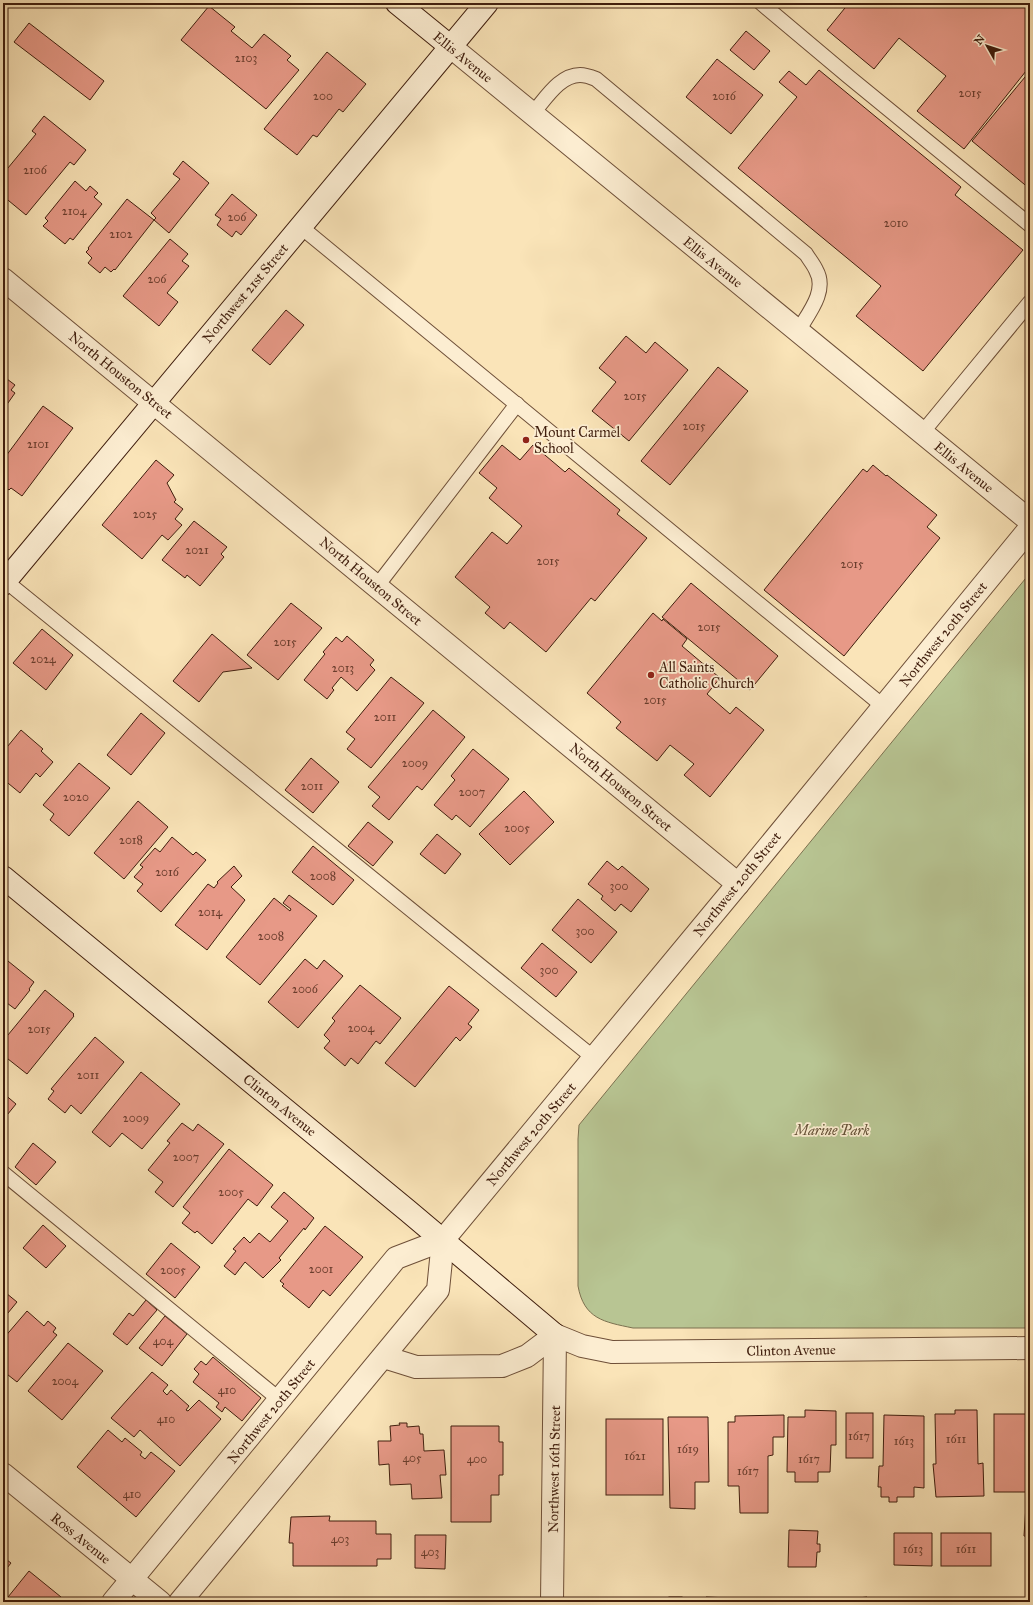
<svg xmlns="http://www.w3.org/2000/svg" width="1033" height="1605" font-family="'IM FELL Great Primer',serif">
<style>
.green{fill:#b8c593;stroke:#7c7150}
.building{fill:#e79987;stroke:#3f1d0d}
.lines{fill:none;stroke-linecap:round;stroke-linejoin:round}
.lane-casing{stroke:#6e4f38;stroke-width:16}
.street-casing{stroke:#6e4f38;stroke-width:24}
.secondary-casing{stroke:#3f1d0d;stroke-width:24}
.lane{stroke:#fcedd1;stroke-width:14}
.street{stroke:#fcedd1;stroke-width:22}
.secondary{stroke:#fcedd1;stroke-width:22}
.poi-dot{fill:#8f2418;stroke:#fcedd1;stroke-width:1.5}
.labels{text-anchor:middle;stroke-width:3.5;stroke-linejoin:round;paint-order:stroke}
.number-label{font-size:12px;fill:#693c2c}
.street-label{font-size:14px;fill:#3f1d0d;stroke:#fcedd1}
.poi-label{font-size:14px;fill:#3f1d0d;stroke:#fcedd1;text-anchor:start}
.park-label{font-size:14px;font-style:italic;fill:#634f35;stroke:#fcedd1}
</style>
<rect width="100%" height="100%" fill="#fae4b8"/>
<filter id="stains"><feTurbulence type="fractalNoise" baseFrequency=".005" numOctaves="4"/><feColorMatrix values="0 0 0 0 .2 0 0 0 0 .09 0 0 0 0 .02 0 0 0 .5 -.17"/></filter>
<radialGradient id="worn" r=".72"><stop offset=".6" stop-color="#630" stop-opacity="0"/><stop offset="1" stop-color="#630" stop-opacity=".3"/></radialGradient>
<path class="green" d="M1030,573V1328H633C604,1322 584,1319 578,1286V1139L579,1125Z"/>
<g class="building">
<polygon points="849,3 1030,3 1030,66 964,149 917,111 946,76 899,38 874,69 827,30"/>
<polygon points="209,6 235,27 231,31 252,48 264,34 291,56 287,60 299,70 266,109 181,40"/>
<polygon points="29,23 104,81 90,100 14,42"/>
<polygon points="746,31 770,51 754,70 730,50"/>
<polygon points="327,52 366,84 343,112 339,109 317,137 313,135 297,155 264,129"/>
<polygon points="717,59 763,95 731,134 686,97"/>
<polygon points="819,70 961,187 955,195 1023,250 923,371 856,316 881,286 738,168 797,97 779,82 789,71 806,85"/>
<polygon points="1030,71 1030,189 972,141"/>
<polygon points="44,116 86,150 74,165 70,162 26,215 3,196 3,174 36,134 32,131"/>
<polygon points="183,161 209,183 169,233 154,220 156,218 151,213 180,179 173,174"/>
<polygon points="75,181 86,191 90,186 98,193 94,197 102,204 73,240 70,238 65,244 43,226 48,221 45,218"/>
<polygon points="232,194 257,215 241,235 236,231 232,237 217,225 221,219 215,215"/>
<polygon points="127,199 154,220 115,270 114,269 111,272 105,267 100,273 88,263 92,258 86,252 89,249 88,248"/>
<polygon points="170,239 188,254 182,261 189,266 167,293 178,302 159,326 123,296"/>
<polygon points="286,310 304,325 270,365 252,350"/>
<polygon points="626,336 646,353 655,342 688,370 629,441 592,411 616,382 599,368"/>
<polygon points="718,367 748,391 670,485 641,461"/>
<polygon points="3,376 15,385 11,390 15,393 3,410"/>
<polygon points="43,406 73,428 22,496 11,488 9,490 3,485 3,460"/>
<polygon points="502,445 520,460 533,445 565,472 569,468 620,510 617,514 647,538 595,601 591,598 546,652 510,622 504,629 485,613 490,607 455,577 492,532 507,544 522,526 489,498 497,488 479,473"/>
<polygon points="156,460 174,475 167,483 176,500 174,502 183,509 175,519 182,525 168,540 162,535 142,559 102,525"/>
<polygon points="873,465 886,476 887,475 937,515 927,527 940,538 844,656 764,590 863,469 867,472"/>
<polygon points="194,521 227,547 221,554 224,557 200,586 187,575 185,578 162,560"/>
<polygon points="691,583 778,656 750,690 662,617"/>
<polygon points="291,603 322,628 278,680 247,655"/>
<polygon points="653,613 662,621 663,619 687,639 682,646 720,678 707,694 730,714 736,707 764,730 710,797 684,775 694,764 670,745 657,761 616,728 621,722 587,693"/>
<polygon points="42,629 73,655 46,690 13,663"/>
<polygon points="212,634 252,668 223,672 199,702 173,681"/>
<polygon points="347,636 374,660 370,665 375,670 357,691 341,677 332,688 334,690 327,699 304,680 325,654 323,652 336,637 342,642"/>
<polygon points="391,677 424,703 371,768 347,749 355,739 346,732"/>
<polygon points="433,710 465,737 422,790 417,786 389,820 372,806 380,797 368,787"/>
<polygon points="141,713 165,733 131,775 107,755"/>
<polygon points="3,716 7,720 3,725"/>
<polygon points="21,730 43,749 41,751 53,762 40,777 36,773 20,793 3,779 3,752"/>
<polygon points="473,749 509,779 470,827 456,815 452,820 434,805 455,780 451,776"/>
<polygon points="311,758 339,782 313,813 285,790"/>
<polygon points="79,763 110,788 69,836 50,820 54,814 43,805"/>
<polygon points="524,791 554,822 510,865 479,834"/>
<polygon points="138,801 168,827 124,879 94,853"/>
<polygon points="368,822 393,842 373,866 348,846"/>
<polygon points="437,834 461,854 445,874 420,854"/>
<polygon points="172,837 193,855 196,852 206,860 161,912 137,891 143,884 134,877 143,867 140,865 155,848 160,852"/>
<polygon points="313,846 354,880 333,905 292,872"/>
<polygon points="607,861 618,870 622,866 649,889 631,912 621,904 615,911 601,899 603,896 588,884"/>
<polygon points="234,866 242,876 231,887 245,900 207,950 175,925 208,884 214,888 218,883 217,882"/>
<polygon points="289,895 317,916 260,985 226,957 274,898 290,911 291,909 283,903"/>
<polygon points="578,899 617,932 591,963 552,930"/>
<polygon points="542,943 577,972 556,997 521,968"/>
<polygon points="3,957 34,982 29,989 30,990 15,1009 7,1003 3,1008"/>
<polygon points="305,959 317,969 324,960 343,976 298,1028 268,1002"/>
<polygon points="360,985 401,1018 380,1044 376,1041 358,1064 351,1058 345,1066 324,1048 330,1041 324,1035 335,1021 332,1018"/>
<polygon points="449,986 479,1010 468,1024 472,1027 460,1041 456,1037 415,1087 385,1063"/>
<polygon points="45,990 74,1014 73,1015 74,1016 27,1074 3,1055 3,1041"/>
<polygon points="95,1037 124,1062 81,1114 71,1105 65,1113 48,1099 54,1091 51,1089"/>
<polygon points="141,1072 180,1104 142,1149 122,1133 110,1147 92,1132"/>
<polygon points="3,1093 16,1104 3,1120"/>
<polygon points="182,1123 193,1131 198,1124 224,1144 173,1207 155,1192 163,1182 148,1170 170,1143 167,1141"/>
<polygon points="33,1143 56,1162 36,1185 15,1167"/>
<polygon points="229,1149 273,1185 257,1206 248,1199 212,1244 197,1231 195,1233 182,1223 190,1213 183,1207"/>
<polygon points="284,1192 314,1218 305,1230 304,1228 279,1258 281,1260 263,1278 245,1262 235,1275 224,1266 236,1251 233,1249 244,1237 250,1243 259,1233 270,1242 288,1221 271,1207"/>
<polygon points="43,1225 66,1246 46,1268 23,1248"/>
<polygon points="325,1226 363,1257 330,1296 323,1290 309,1308 282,1286 284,1284 280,1281"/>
<polygon points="171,1243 200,1267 175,1298 146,1274"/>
<polygon points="3,1251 8,1255 3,1261"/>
<polygon points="3,1288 8,1292 6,1293 17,1302 3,1319"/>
<polygon points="146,1300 157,1310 127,1345 113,1334 129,1313 133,1316"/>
<polygon points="27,1311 44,1326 48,1321 56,1328 53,1332 57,1335 17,1382 3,1371 3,1339"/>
<polygon points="165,1316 187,1334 162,1366 139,1348"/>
<polygon points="68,1343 103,1371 62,1420 28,1391"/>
<polygon points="213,1357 261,1398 242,1421 225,1407 222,1412 216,1407 219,1403 193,1382 199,1374 194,1369 201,1361 206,1365"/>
<polygon points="152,1372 168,1385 163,1391 167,1395 171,1390 189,1406 186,1410 188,1411 199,1400 221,1419 180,1466 140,1430 134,1437 111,1418"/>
<polygon points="805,1410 836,1411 836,1445 831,1445 830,1472 818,1472 818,1482 795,1482 795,1472 787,1472 788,1417 805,1417"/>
<polygon points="955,1410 977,1410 978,1464 983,1463 984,1496 936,1497 933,1464 936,1464 935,1414 955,1414"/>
<rect x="846" y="1413" width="27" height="45"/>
<rect x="994" y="1414" width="36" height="78"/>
<polygon points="784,1415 784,1437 773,1437 773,1455 768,1456 768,1513 740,1513 739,1486 728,1486 728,1422 735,1422 735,1416"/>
<polygon points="884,1415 924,1416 924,1488 914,1487 914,1497 897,1497 897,1502 889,1502 889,1497 881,1497 881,1487 878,1487 879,1466 883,1466"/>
<polygon points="668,1417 708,1417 709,1482 695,1482 695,1509 670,1508"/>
<rect x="606" y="1419" width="57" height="76"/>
<polygon points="399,1423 407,1423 407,1427 419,1426 420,1434 423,1434 424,1451 444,1450 446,1475 440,1475 442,1498 412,1499 411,1484 390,1485 389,1464 379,1465 378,1441 391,1441 390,1426 400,1425"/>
<polygon points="451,1426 499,1426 499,1442 503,1442 503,1475 499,1475 499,1495 491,1495 491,1522 451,1522"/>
<polygon points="108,1430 122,1442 125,1438 142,1452 140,1455 145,1459 151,1452 175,1471 136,1517 77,1467"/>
<polygon points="1026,1505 1030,1505 1030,1537 1024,1536"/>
<polygon points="330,1516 329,1521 376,1521 376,1534 391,1534 391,1559 377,1559 377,1566 293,1566 293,1543 289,1543 291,1517"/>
<polygon points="789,1530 818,1531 817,1544 820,1544 820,1552 817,1552 816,1567 788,1567"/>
<polygon points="894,1533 932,1533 932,1566 894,1565"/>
<rect x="941" y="1533" width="50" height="33"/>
<polygon points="415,1535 446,1535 445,1569 415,1568"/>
<polygon points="3,1557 11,1563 3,1573"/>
<polygon points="29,1571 61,1597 57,1602 4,1602"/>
<rect x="669" y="1597" width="13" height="5"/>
<polygon points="706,1597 730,1598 730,1602 706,1602"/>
<polygon points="867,1597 868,1602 839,1602 839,1600"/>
<rect x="236" y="1601" width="27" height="1"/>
<rect x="420" y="1601" width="26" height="1"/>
</g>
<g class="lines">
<defs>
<g id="lane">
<polyline points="761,3 849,77 1030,225"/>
<path d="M532,114C545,100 559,75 580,75C585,75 591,77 596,79L806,254C809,259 814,265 816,270C828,291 808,314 798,331"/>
<polyline points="301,227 883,706"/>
<polyline points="922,433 1030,302"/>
<polyline points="3,579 594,1058"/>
<polyline points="377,586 517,404"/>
<polyline points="3,1173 280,1400"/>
</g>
<g id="street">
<polyline points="451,47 1030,521"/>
<polyline points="3,279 738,884"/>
<polyline points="555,1335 582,1346 612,1352 1030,1348"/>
<polyline points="384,1357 416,1367 502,1366 527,1356 555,1335"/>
<polyline points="3,1474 160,1602"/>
<polyline points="113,1602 396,1258 443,1240 738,884 1030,528"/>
<polyline points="180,1602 438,1290 443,1240"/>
<polyline points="552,1602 555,1335"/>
</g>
<g id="secondary">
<polyline points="397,3 451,47"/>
<polyline points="3,584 487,3"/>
<polyline points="3,877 408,1211 555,1335"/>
</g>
</defs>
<use href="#lane" class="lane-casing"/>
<use href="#street" class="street-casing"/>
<use href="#secondary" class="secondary-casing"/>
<use href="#lane" class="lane"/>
<use href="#street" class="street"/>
<use href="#secondary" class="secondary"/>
</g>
<g class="poi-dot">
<circle cx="526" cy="440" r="4"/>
<circle cx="651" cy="675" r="4"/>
</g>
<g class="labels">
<g class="number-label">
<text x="246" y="62">2103</text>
<text x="970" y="97">2015</text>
<text x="323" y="100">200</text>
<text x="724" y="100">2016</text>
<text x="35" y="174">2106</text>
<text x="74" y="215">2104</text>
<text x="237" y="221">206</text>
<text x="896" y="227">2010</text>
<text x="121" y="238">2102</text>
<text x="157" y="283">206</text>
<text x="635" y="400">2015</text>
<text x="694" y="430">2015</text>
<text x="38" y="448">2101</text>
<text x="145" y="518">2025</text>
<text x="197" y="554">2021</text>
<text x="548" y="565">2015</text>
<text x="852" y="568">2015</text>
<text x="709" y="631">2015</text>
<text x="285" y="646">2015</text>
<text x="43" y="663">2024</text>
<text x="343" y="672">2013</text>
<text x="655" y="704">2015</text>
<text x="385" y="721">2011</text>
<text x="415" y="767">2009</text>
<text x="312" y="790">2011</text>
<text x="472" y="796">2007</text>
<text x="76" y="801">2020</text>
<text x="517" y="832">2005</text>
<text x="131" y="844">2018</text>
<text x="167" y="876">2016</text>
<text x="323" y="880">2008</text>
<text x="619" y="890">300</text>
<text x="210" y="916">2014</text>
<text x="585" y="935">300</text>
<text x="271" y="940">2008</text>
<text x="549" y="974">300</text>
<text x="305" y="993">2006</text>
<text x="361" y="1032">2004</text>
<text x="39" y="1033">2015</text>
<text x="88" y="1079">2011</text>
<text x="136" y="1122">2009</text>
<text x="186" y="1161">2007</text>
<text x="231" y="1196">2005</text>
<text x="321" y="1273">2001</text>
<text x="173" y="1274">2005</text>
<text x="163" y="1345">404</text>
<text x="65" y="1385">2004</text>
<text x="227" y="1394">410</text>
<text x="166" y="1423">410</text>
<text x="859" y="1440">1617</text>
<text x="956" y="1443">1611</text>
<text x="904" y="1445">1613</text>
<text x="688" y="1453">1619</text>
<text x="635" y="1460">1621</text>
<text x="412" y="1462">405</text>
<text x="477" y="1463">400</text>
<text x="809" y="1463">1617</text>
<text x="748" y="1475">1617</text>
<text x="132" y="1498">410</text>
<text x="340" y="1543">403</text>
<text x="913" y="1553">1613</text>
<text x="966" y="1553">1611</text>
<text x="430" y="1556">403</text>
</g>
<g class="street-label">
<text transform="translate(463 57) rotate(39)" y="5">Ellis Avenue</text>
<text transform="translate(713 262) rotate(39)" y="5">Ellis Avenue</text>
<text transform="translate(245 293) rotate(-50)" y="5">Northwest 21st Street</text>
<text transform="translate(121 375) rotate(39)" y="5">North Houston Street</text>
<text transform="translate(964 467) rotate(39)" y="5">Ellis Avenue</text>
<text transform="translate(371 581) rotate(40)" y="5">North Houston Street</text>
<text transform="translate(943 634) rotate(-51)" y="5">Northwest 20th Street</text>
<text transform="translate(621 787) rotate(40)" y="5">North Houston Street</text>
<text transform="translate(737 884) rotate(-51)" y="5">Northwest 20th Street</text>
<text transform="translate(280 1105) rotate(39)" y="5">Clinton Avenue</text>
<text transform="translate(531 1134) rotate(-50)" y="5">Northwest 20th Street</text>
<text transform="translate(791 1350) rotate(-1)" y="5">Clinton Avenue</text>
<text transform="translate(271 1411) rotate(-51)" y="5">Northwest 20th Street</text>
<text transform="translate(554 1469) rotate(-89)" y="5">Northwest 16th Street</text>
<text transform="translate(81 1538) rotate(39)" y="5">Ross Avenue</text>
</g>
<g class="poi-label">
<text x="534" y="437">Mount Carmel<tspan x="534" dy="16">School</tspan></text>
<text x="659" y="672">All Saints<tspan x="659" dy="16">Catholic Church</tspan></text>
</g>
<g class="park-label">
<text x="832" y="1135">Marine Park</text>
</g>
</g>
<rect width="1033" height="1605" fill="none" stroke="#fae4b8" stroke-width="16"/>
<rect x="4" y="4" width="1025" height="1597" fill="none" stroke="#3f1d0d" stroke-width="2"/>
<rect x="8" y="8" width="1017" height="1589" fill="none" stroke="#3f1d0d"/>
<g transform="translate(987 46) rotate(309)" stroke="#fcedd1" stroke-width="3" paint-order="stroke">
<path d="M0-3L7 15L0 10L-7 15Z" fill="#3f1d0d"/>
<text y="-6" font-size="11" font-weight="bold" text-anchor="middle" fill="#3f1d0d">N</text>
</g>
<rect width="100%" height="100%" filter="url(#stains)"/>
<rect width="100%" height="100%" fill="url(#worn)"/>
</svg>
